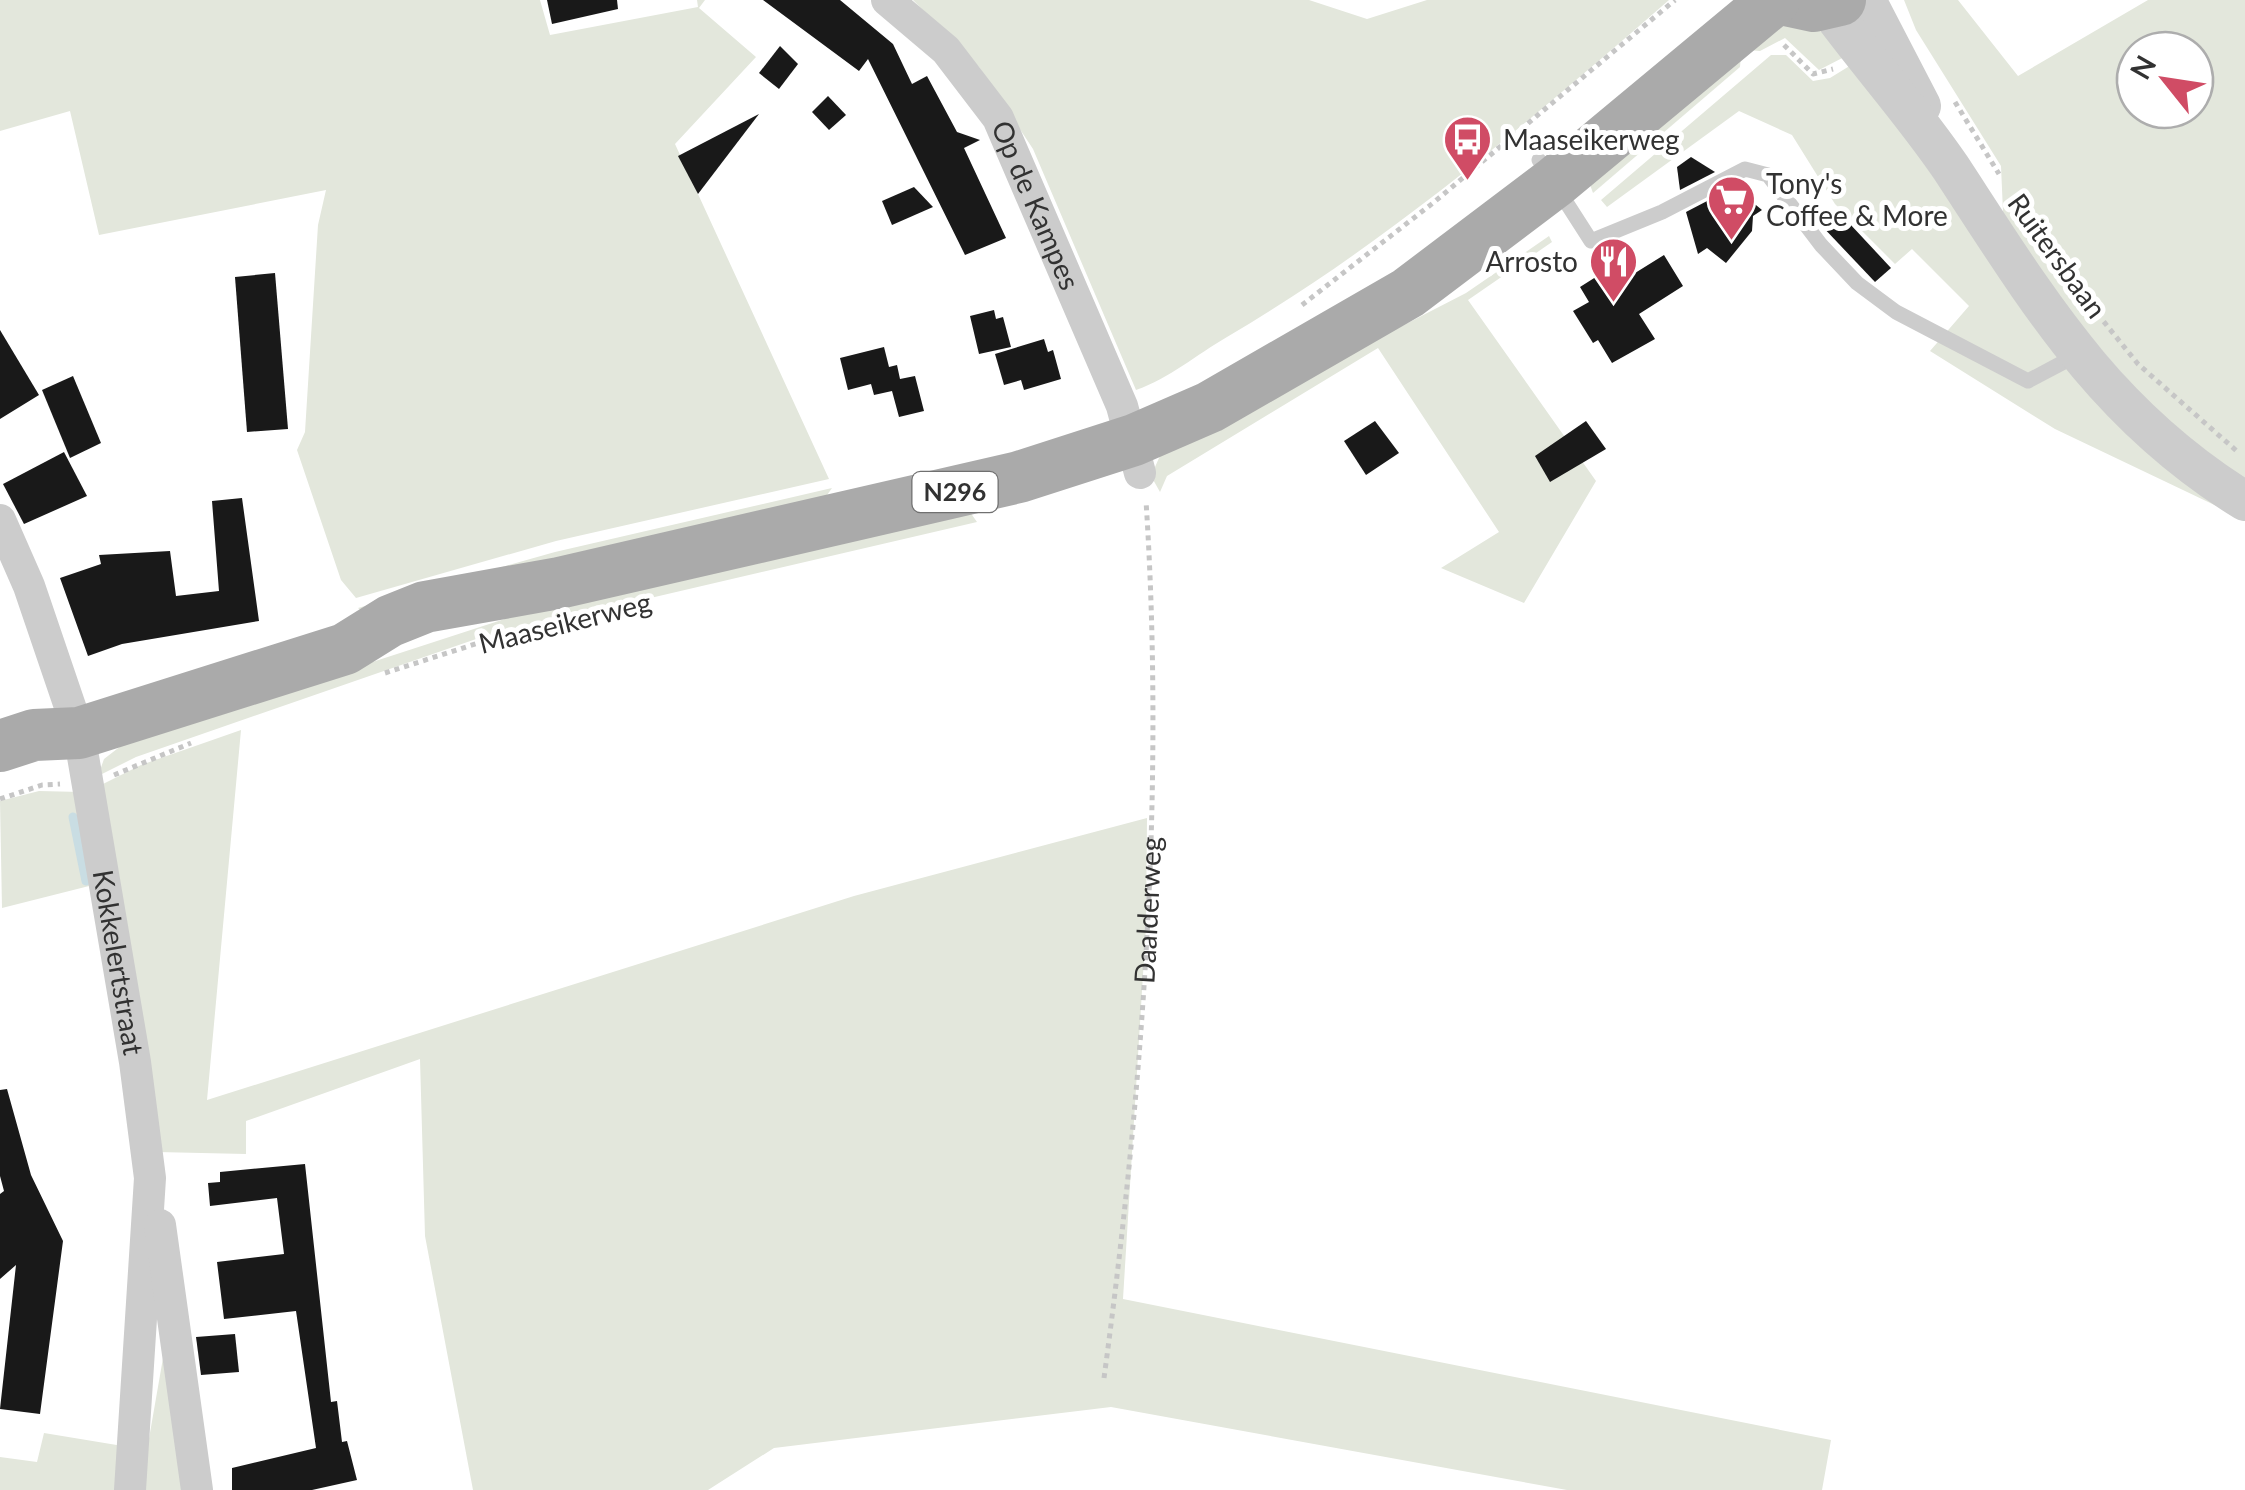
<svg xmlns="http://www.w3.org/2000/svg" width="2245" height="1490" font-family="Lato,sans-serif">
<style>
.green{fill:#e3e7dc;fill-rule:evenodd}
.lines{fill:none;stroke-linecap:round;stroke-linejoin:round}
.stream{stroke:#c9dde3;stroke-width:9}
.building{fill:#191919}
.path{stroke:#c6c6c6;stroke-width:5;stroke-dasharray:5 5;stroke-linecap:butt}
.service{stroke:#ccc;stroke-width:15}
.minor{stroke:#ccc;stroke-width:32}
.tertiary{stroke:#ccc;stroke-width:40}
.primary{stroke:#aaa;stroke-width:52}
.labels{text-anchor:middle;stroke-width:10;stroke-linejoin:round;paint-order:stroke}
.shield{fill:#fff;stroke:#707070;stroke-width:2.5}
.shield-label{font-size:25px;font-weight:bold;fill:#323232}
.poi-label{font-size:28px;fill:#323232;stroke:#fff;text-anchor:start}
.street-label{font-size:28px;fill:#323232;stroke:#fff}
</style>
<rect width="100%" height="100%" fill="#fff"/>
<g class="green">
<polygon points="0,0 540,0 550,35 698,7 697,0 705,0 699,8 756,57 675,144 829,479 556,541 356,598 341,580 297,450 305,432 318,225 326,190 99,235 70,111 0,131"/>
<path d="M913,0H1309L1367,19L1427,0H1669C1530,121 1387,243 1227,337C1196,355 1170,378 1136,390L1033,149L979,67Z"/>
<path d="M1904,0H1958L2018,76L2148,0H2245V481L2167,424L2051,293L2003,212L2001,166L1916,30ZM2135,50H2195V110H2135Z"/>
<polygon points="1791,18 1840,40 1850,54 1819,70 1785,38 1760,51 1748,50"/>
<polygon points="1741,55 1740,67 1593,193 1589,182"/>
<polygon points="1771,55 1786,55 1813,81 1830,78 1856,62 2038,332 2149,447 2227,511 2055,429 1930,351 1969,306 1912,249 1895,264 1835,204 1792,135 1739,111 1607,207 1601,200"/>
<polygon points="1549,236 1552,242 1468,300 1596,481 1524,603 1441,568 1499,532 1378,348 1167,476 1160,492 1151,476 1163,449 1466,293"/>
<polygon points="832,488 825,498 367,616 358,608 555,552"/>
<polygon points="970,512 977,522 479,638 136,757 98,776 104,759 126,742 520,614"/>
<polygon points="241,730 207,1100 854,896 1147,818 1146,926 1123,1299 1831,1440 1822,1490 1567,1490 1111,1407 774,1448 708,1490 473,1490 425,1236 420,1059 246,1121 246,1154 157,1152 99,786 141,765"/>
<polygon points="39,791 81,792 97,884 2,908 0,801"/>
<polygon points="163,1358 184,1490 0,1490 0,1457 37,1462 44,1433 147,1450"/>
</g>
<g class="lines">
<polyline class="stream" points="73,817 86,881"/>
</g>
<g class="building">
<polygon points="547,0 617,0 618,9 552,24"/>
<polygon points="763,0 840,0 893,44 912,84 927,76 957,132 980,140 964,148 1006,238 965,255 868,59 859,71"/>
<polygon points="780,46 798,64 779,89 759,73"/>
<polygon points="828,96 846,115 829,130 812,112"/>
<polygon points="759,114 698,194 678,156"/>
<polygon points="1691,157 1715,172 1680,190 1677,167"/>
<polygon points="914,187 933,207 892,225 882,201"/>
<polygon points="1734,187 1762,210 1753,216 1752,231 1726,263 1707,248 1698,254 1686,212"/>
<polygon points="1836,209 1891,268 1875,282 1820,224"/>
<polygon points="1664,255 1683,286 1639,314 1655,339 1612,363 1598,340 1593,343 1573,311 1589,302 1580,287 1610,268 1619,283"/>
<polygon points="275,273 288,429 247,432 235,277"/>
<polygon points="994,310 996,319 1003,317 1011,347 979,354 970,316"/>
<polygon points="0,330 39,395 0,419"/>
<polygon points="1044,339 1048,352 1053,350 1061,379 1024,390 1021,380 1004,385 995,354"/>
<polygon points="884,347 889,367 897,365 900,379 915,376 924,411 899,417 892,391 874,395 871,384 848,390 840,358"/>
<polygon points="73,376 101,443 70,458 42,390"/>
<polygon points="1375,421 1399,453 1366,475 1344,441"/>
<polygon points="1586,421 1606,449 1550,482 1535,456"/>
<polygon points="64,452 87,496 24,524 3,484"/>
<polygon points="242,498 259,621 122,644 88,656 60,578 101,564 99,555 170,551 176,596 219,591 212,501"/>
<polygon points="7,1089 31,1175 63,1241 40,1414 0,1409 16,1265 0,1279 0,1194 4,1191 0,1176 0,1090"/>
<polygon points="305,1164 331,1402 337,1401 342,1442 347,1441 357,1480 312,1490 232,1490 232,1468 316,1448 296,1311 224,1319 217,1262 284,1254 277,1198 210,1206 208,1183 220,1182 220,1172"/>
<polygon points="235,1334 239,1372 201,1375 196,1337"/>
</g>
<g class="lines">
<g class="path">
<polyline points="1784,45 1813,74 1833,69"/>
<polyline points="1955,102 1999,174"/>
<polyline points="2066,275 2138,364 2239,453"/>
<polyline points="1302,305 1433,203 1675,0"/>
<polyline points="385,673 494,638"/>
<polyline points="114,775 191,743"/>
<polyline points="0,799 42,785 60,784"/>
<path id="s1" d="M1104,1378C1143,1089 1165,792 1146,501"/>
</g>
<polyline class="service" points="1539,160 1591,241 1662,212 1745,169 1768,175 1821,245 1857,283 1896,312 2028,381 2077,355"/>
<g class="minor">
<path id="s2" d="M887,0L946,50L998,118L1122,406L1140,473"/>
<path id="s3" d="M0,520L29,586L79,733L135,1062L150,1178L130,1490"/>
<polyline points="160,1225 197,1490"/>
</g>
<g class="tertiary">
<polyline points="1866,0 1921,106"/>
<path d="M1826,5C1866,60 1913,112 1951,168C2038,301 2105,415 2245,501"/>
</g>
<g class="primary">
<polyline points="1786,0 1814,6 1840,0"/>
<polyline points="0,746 34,735 79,733 345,649 390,621 425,607 559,583 1019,477 1134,440 1210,407 1408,293 1555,182 1774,0"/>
</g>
</g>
<defs>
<symbol id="bus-pin" viewBox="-11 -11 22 30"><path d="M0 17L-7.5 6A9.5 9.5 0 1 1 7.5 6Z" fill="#d04c65" stroke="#fff"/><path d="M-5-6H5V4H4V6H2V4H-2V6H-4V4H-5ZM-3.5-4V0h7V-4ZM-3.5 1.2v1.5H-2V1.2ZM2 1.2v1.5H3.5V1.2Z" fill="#fff"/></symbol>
<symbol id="supermarket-pin" viewBox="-11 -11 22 30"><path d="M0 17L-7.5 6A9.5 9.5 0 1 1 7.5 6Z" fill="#d04c65" stroke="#fff"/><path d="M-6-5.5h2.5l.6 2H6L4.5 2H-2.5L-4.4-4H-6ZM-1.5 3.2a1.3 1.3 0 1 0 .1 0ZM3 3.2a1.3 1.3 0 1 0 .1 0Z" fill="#fff"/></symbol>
<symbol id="restaurant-pin" viewBox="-11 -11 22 30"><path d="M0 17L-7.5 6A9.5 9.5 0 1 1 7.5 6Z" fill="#d04c65" stroke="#fff"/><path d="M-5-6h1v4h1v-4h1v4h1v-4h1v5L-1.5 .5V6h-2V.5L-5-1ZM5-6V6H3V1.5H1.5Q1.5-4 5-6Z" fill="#fff"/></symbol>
</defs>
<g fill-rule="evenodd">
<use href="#bus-pin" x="1440" y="112" width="55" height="75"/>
<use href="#supermarket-pin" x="1704" y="172" width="55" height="75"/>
<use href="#restaurant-pin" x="1586" y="234" width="55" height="75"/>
</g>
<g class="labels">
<rect class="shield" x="912.5" y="472" width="85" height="40" rx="8"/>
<g class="shield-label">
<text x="955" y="501">N296</text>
</g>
<g class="poi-label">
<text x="1503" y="150">Maaseikerweg</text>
<text x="1766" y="194">Tony's<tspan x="1766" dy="32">Coffee &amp; More</tspan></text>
<text x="1578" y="272" text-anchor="end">Arrosto</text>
</g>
<g class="street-label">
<text dy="10" stroke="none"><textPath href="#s2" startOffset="258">Op de Kampes</textPath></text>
<text transform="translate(2057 256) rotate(54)" y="10">Ruitersbaan</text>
<text transform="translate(565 623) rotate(-14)" y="10">Maaseikerweg</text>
<text dy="10" stroke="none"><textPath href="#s1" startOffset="470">Daalderweg</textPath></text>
<text dy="10" stroke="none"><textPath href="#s3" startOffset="460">Kokkelertstraat</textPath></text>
</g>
</g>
<g transform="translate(2165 80) rotate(300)"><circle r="48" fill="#ffffff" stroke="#adadad" stroke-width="2.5"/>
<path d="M0-8L18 38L0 25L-18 38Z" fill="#d04c65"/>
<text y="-15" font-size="28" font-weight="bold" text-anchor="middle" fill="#323232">N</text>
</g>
</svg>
